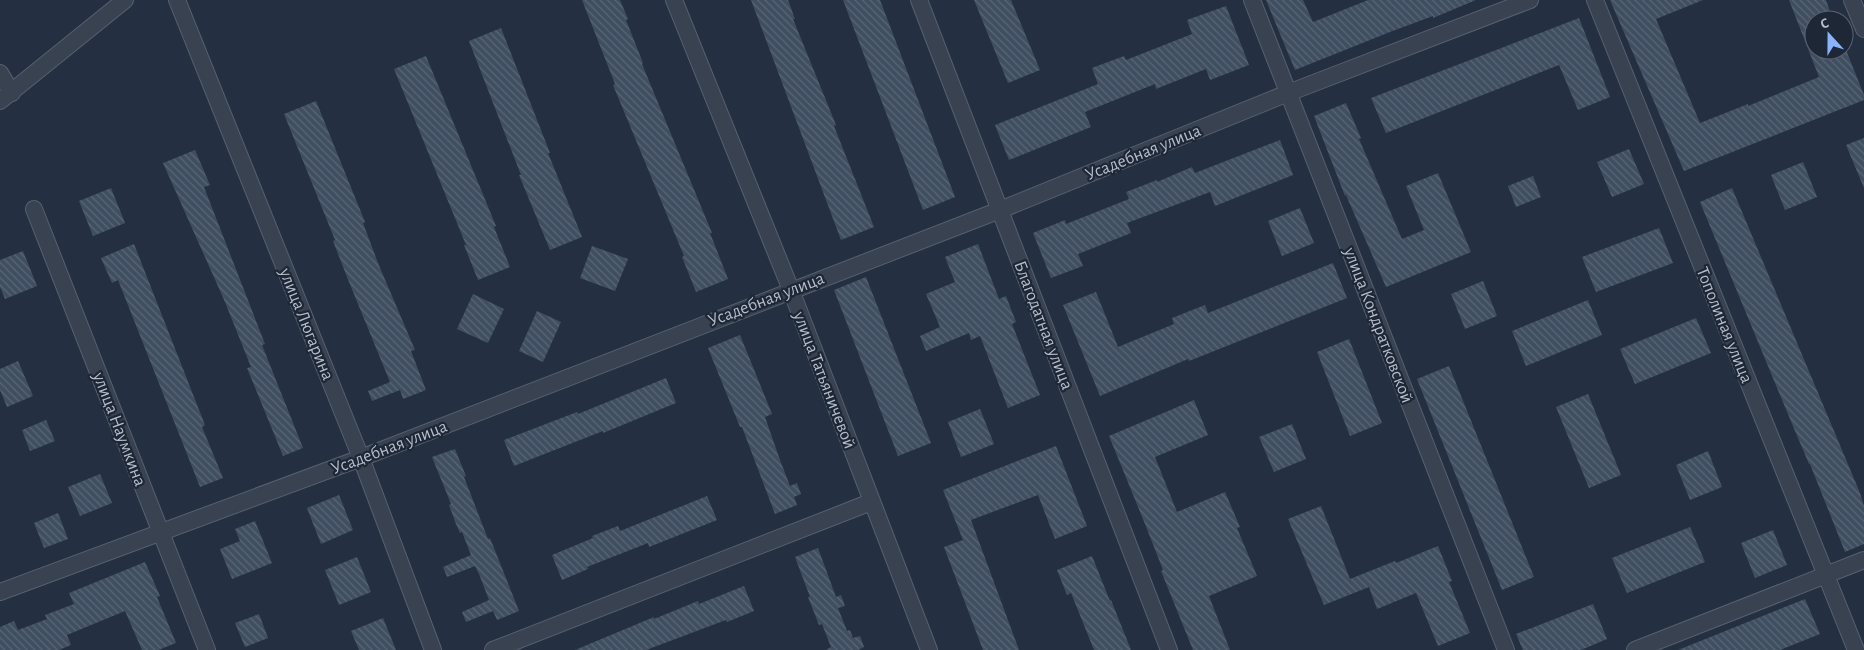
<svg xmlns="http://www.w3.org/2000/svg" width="1864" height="650" font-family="'Alegreya Sans',sans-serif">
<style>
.building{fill:url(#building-back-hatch)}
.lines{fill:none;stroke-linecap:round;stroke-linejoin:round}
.minor-casing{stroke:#56606e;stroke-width:18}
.minor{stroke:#394251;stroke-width:16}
.labels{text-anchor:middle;stroke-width:4.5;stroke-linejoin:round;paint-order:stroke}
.street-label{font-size:18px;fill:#b5bdcb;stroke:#1d2736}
</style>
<defs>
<pattern id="building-back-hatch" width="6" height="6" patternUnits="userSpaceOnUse" patternTransform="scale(1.25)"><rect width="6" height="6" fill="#404e61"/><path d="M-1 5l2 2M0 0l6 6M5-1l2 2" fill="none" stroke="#596676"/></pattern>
</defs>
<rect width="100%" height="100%" fill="#243041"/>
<g class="building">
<polygon points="582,0 620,0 628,19 626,20 643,63 642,64 712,233 710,233 728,279 696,292 682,257 684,256 613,85 615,84"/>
<polygon points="751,0 788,0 795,19 793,19 836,125 834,126 874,227 841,240"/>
<polygon points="843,0 880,0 955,197 923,210"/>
<polygon points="974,0 1011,0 1040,70 1008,83"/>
<polygon points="1266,0 1303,0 1313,22 1368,0 1476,0 1433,18 1433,16 1390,32 1295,70"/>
<polygon points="1610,0 1703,0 1656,19 1700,123 1748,104 1748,106 1819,77 1789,0 1826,0 1833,20 1814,20 1814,50 1846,50 1864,95 1864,100 1684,171"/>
<polygon points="1226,6 1249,65 1210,80 1206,69 1156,89 1155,84 1085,112 1091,127 1009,160 995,125 1098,84 1092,68 1124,56 1126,60 1192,34 1187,20"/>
<polygon points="1579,18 1610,97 1578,110 1559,65 1386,133 1371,98"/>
<polygon points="501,28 550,153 548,153 582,237 550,250 519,175 521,175 469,41"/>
<polygon points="426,56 496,226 494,227 510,267 478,280 464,245 466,245 394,69"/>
<polygon points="316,101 365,222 363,223 378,263 415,350 411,351 426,390 403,399 400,390 372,401 368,391 390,382 349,282 333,241 335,240 284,114"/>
<polygon points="1346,103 1361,138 1359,139 1402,239 1424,230 1406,186 1438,173 1471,252 1386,287 1346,195 1345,196 1314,116"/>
<polygon points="1864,138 1864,188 1846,145"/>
<polygon points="1280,140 1293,175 1215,206 1210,192 1127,223 1131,233 1078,254 1083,266 1051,278 1033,233 1065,220 1066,224 1129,199 1126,192 1157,180 1157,182 1192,167 1195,173"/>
<polygon points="1629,149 1644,184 1612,197 1597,162"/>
<polygon points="195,150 210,185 204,187 265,344 262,345 303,448 283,456 247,368 251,367 225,302 163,163"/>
<polygon points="1803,162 1817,197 1785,210 1771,175"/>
<polygon points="1533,176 1541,197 1516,207 1508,186"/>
<polygon points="111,188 125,223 93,236 79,201"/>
<polygon points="1732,188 1860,493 1864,506 1864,544 1845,552 1810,464 1809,464 1790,419 1700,202"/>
<polygon points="1300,208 1314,243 1282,256 1268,221"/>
<polygon points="1659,228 1673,263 1596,292 1582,257"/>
<polygon points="134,244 205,425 202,427 223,478 200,487 118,280 112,283 101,258"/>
<polygon points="978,244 999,299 1006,296 1016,322 1012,324 1040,395 1008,408 980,336 971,340 969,333 926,351 920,336 940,327 926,294 955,282 945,257"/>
<polygon points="592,246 628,259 615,291 580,278"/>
<polygon points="23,251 37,286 5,299 0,287 0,260"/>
<polygon points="1333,263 1347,298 1189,361 1188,359 1100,396 1063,305 1096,292 1118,347 1174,324 1172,318 1205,305 1208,313"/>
<polygon points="866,277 931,443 898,456 834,290"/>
<polygon points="1483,281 1497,316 1465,329 1451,294"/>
<polygon points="473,294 504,309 488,343 457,329"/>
<polygon points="1588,300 1602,335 1526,366 1512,331"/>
<polygon points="537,311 561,322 543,362 519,351"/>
<polygon points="1696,318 1711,353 1635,384 1620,349"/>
<polygon points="740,335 772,414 765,417 780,460 790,486 797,483 801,494 794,497 797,505 775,514 742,427 740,427 708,348"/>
<polygon points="1349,339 1382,423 1350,436 1317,352"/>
<polygon points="18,361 33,396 7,407 0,390 0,369"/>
<polygon points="1449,366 1534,577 1502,590 1417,379"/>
<polygon points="666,378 676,403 603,433 603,431 514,466 504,440 577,412 578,414"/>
<polygon points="1588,394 1621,475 1589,488 1556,407"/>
<polygon points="1194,400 1208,435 1155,457 1177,512 1225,492 1240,527 1237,528 1257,576 1209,596 1230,650 1193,650 1161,571 1163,570 1145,524 1109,436"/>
<polygon points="980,409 994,444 961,457 948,422"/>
<polygon points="46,420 55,441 30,451 22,430"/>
<polygon points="1292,424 1306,459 1274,472 1259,437"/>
<polygon points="1056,446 1087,526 1055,539 1038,495 971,520 1019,650 983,650 944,547 963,540 943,490"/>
<polygon points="455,449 466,476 464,477 488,539 490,538 519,611 497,620 493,611 466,622 462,612 489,600 479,574 475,566 447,577 443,567 471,555 462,532 460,533 456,524 449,505 451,504 432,457"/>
<polygon points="1708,451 1722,487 1690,500 1676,465"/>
<polygon points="100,474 112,503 80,516 68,487"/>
<polygon points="339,495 353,530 321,544 307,508"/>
<polygon points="707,496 717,520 649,547 648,543 587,567 588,569 562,580 552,555 593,538 592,536 618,526 620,531"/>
<polygon points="1321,506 1350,579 1395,561 1396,563 1438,546 1452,581 1449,582 1470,633 1438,646 1416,593 1377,609 1369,587 1324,605 1288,519"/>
<polygon points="58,513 68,539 44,548 34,523"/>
<polygon points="255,521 272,563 232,579 220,549 240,541 235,529"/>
<polygon points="1690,527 1705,562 1627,593 1612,558"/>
<polygon points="1773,530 1787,565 1755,578 1741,543"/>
<polygon points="818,548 836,597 841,595 845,606 838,608 847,631 850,630 853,638 860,636 864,647 858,650 826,650 831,647 822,624 819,625 808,597 810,597 795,557"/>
<polygon points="1092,556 1110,601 1111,600 1131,650 1094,650 1071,593 1067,595 1057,570"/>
<polygon points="357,557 371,592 339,605 325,570"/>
<polygon points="145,562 160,596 157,597 176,643 158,650 142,650 125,611 67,635 71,645 59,650 0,650 0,627 14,621 18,630 47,619 45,615 74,604 69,593"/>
<polygon points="744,586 754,611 727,622 726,620 646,650 575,650 654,617 654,619 698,601 699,604"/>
<polygon points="1805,599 1820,634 1780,650 1678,650"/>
<polygon points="1593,604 1607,639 1581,650 1523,650 1516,634"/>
<polygon points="259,614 268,638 245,647 235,623"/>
<polygon points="383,618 396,650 359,650 351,631"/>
</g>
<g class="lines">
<defs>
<g id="minor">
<polyline points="177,0 361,458 433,650"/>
<polyline points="674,0 791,290 929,650"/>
<polyline points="919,0 1169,650"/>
<polyline points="1252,0 1506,650"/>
<polyline points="1595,0 1856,650"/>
<polyline points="1852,0 1864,29"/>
<polyline points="0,73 12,93"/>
<polyline points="0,101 125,0"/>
<polyline points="34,209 207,650"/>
<polyline points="0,592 361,458 1000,210 1288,93 1530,0"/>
<polyline points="493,650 871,502"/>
<polyline points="1635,650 1864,560"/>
</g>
</defs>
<use href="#minor" class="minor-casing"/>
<use href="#minor" class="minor"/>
</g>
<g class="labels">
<g class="street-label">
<text transform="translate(1143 152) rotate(-22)" y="6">Усадебная улица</text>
<text transform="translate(766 299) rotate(-21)" y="6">Усадебная улица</text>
<text transform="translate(307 324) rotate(68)" y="6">улица Люгарина</text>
<text transform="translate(1044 325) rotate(69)" y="6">Благодатная улица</text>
<text transform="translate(1379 325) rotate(69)" y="6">улица Кондратковской</text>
<text transform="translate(1725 325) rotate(68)" y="6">Тополиная улица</text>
<text transform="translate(825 380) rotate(69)" y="6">улица Татьяничевой</text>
<text transform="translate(120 429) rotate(69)" y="6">улица Наумкина</text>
<text transform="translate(389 447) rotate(-21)" y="6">Усадебная улица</text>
</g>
</g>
<g transform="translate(1829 35) rotate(339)"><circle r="24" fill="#1d2736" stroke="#5a6372"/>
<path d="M0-4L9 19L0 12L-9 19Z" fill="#89b3fd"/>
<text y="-8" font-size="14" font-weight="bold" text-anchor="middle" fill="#b5bdcb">С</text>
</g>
</svg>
